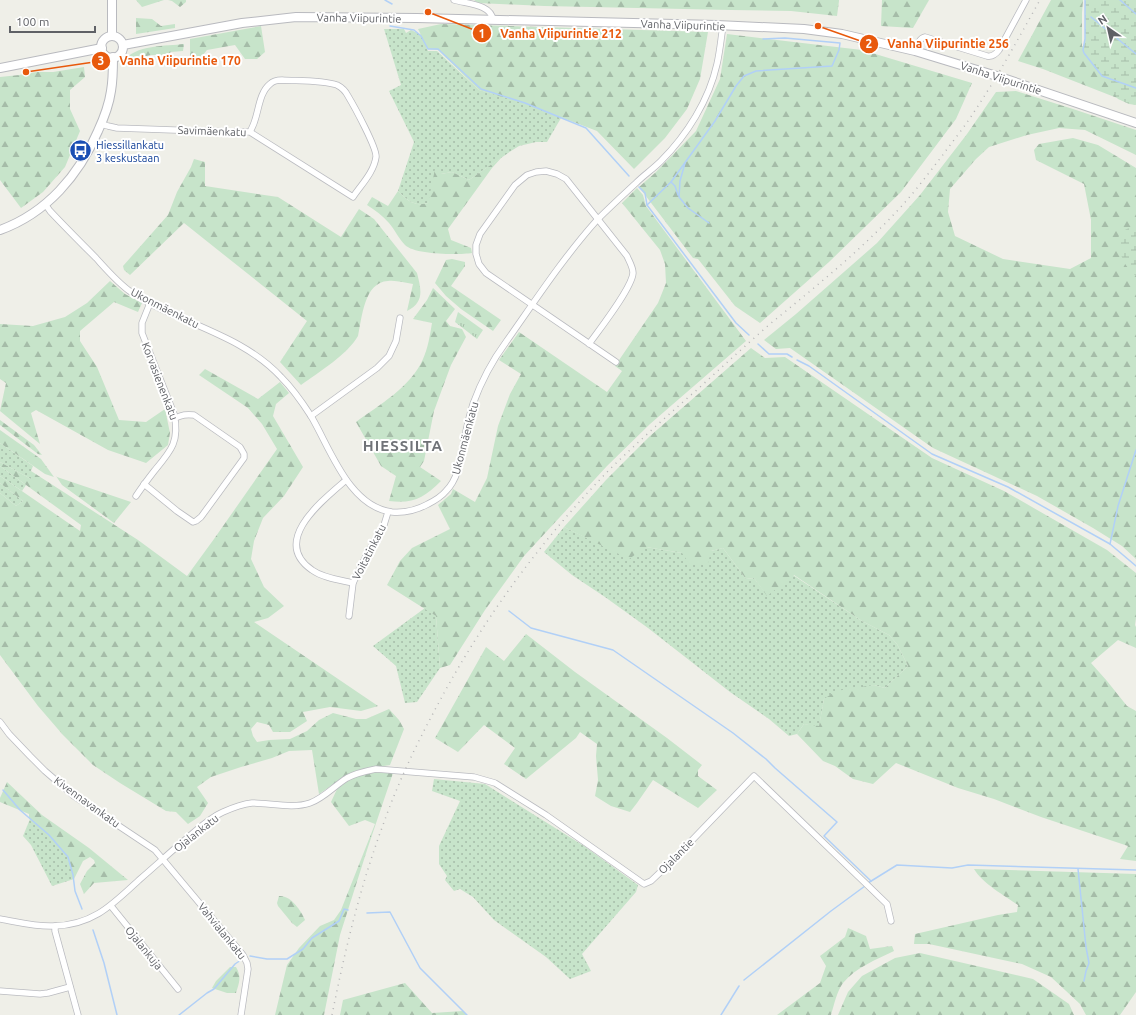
<svg xmlns="http://www.w3.org/2000/svg" width="1136" height="1015" font-family="Ubuntu,sans-serif">
<style>
.grass{fill:url(#grass-dots)}
.forest{fill:url(#forest-firs)}
.wetland{fill:url(#wetland-marsh)}
.park{fill:url(#park-tufts)}
.lines{fill:none;stroke-linecap:round;stroke-linejoin:round}
.stream{stroke:#b1d0f7;stroke-width:1.5}
.street-casing{stroke:#babbc0;stroke-width:7}
.secondary-casing{stroke:#b9babf;stroke-width:10}
.street{stroke:#fff;stroke-width:5.5}
.secondary{stroke:#fff;stroke-width:8}
.rail{stroke:#b5b5b6;stroke-width:1.5;stroke-dasharray:1 5;stroke-linecap:butt}
.labels{text-anchor:middle;stroke-width:4;stroke-linejoin:round;paint-order:stroke}
.street-label{font-size:11px;fill:#5f6166;stroke:#fff}
.transit-label{font-size:11px;fill:#164399;stroke:#fff;text-anchor:start}
.district-label{font-size:15px;font-weight:bold;letter-spacing:1px;fill:#707378;stroke:#fff}
.leader{fill:none;stroke:#e8590c;stroke-width:1.5}
.callout-dot{fill:#e8590c;stroke:#fff;stroke-width:1.5}
.mark-label{font-size:12px;text-anchor:middle;font-weight:bold;fill:#fff}
.callout-label{font-size:12px;text-anchor:middle;font-weight:bold;fill:#e8590c;stroke:#fff;stroke-width:4;stroke-linejoin:round;paint-order:stroke}
</style>
<defs>
<pattern id="grass-dots" width="8" height="8" patternUnits="userSpaceOnUse"><rect width="8" height="8" fill="#c7e4ca"/><path d="M2 2h.1M6 6h.1" fill="none" stroke="#a5bca8" stroke-width="1.8" stroke-linecap="round"/></pattern>
<pattern id="forest-firs" width="22" height="20" patternUnits="userSpaceOnUse"><rect width="22" height="20" fill="#c7e4ca"/><path d="M5 1l3.5 6h-7zM16 11l3.5 6h-7z" fill="#a5bca8"/></pattern>
<pattern id="wetland-marsh" width="20" height="14" patternUnits="userSpaceOnUse"><rect width="20" height="14" fill="#c7e4ca"/><path d="M1 5h8M5 5V1M11 12h8M15 12V8" fill="none" stroke="#a5bca8"/></pattern>
<pattern id="park-tufts" width="24" height="20" patternUnits="userSpaceOnUse"><rect width="24" height="20" fill="#c7e4ca"/><path d="M3 7l-1-3M5 7V3M7 7l1-3M15 17l-1-3M17 17v-4M19 17l1-3" fill="none" stroke="#a5bca8"/></pattern>
</defs>
<rect width="100%" height="100%" fill="#efefe8"/>
<g class="grass">
<path d="M384,29H404L406,33L411,30L422,35L428,51H437L479,90L542,108L561,118L547,142H536L519,146L511,151L469,180L452,172L441,174L428,203C414,207 407,200 398,191L414,142L389,91L401,85Z"/>
<polygon points="0,443 33,466 31,471 31,479 0,462"/>
<polygon points="0,466 26,485 22,491 0,476"/>
<polygon points="0,483 23,501 16,506 0,493"/>
<polygon points="564,527 606,547 646,547 682,553 711,551 723,548 746,579 754,578 767,595 793,575 862,621 889,635 897,644 908,666 885,688 874,685 824,699 819,727 804,724 797,734 789,736 769,719 730,692 648,628 605,597 572,575 544,552"/>
<polygon points="425,608 436,616 440,668 417,702 405,703 396,666 373,646"/>
<polygon points="434,779 485,784 584,846 638,885 636,892 582,954 591,971 570,979 546,957 494,920 473,897 460,889 454,891 445,880 447,876 439,864 439,846 460,801 432,791"/>
<polygon points="30,819 49,835 68,857 74,879 52,886 31,845 23,836"/>
</g>
<g class="forest">
<polygon points="136,0 164,0 142,7"/>
<polygon points="168,0 186,0 186,2 180,7 172,1"/>
<polygon points="474,0 839,0 839,1 837,16 791,11 731,10 544,6 478,3"/>
<polygon points="882,0 929,0 913,28 881,26"/>
<polygon points="1051,0 1083,0 1082,13 1082,46 1087,52 1136,81 1135,105 1043,69 1018,61"/>
<polygon points="136,18 152,19 161,26 175,24 175,28 136,34"/>
<polygon points="441,24 708,32 700,79 687,109 665,138 634,169 597,131 529,105 479,90 438,50 428,49 418,29"/>
<polygon points="261,26 265,52 257,59 245,59 235,45 207,50 192,68 190,59 190,39"/>
<polygon points="727,34 862,50 972,83 956,119 901,192 829,262 760,323 735,306 698,259 693,258 639,187 656,172 696,131 720,79"/>
<path d="M184,44L183,51L171,52L166,55H151L124,61C134,45 167,46 184,44Z"/>
<polygon points="84,67 85,77 70,90 70,109 80,131 65,167 43,192 21,208 0,180 0,77 19,75 37,72 53,72"/>
<polygon points="1016,91 1073,109 1136,130 1136,155 1085,130 1059,128 1027,135 989,147 976,159 950,189 948,212 955,236 1003,259 1070,269 1091,258 1091,220 1084,184 1036,160 1034,150 1039,144 1073,138 1098,145 1136,168 1136,559 1122,546 1093,528 1037,496 933,448 790,348 776,349 764,340 796,314 877,243 920,195 967,134 996,92"/>
<path d="M502,157L492,168L448,229L451,240L471,248L472,253C459,255 415,255 405,245C399,239 395,230 389,223C383,216 375,210 367,205L372,197L388,206L398,191C407,200 414,207 428,203L435,169L441,174L452,172L469,180Z"/>
<path d="M194,159L205,162V186L278,197L341,237L359,209L374,219L417,273C421,289 425,302 407,311L413,284C405,283 396,280 388,281C364,282 362,318 358,336C348,354 319,372 301,385L280,362L307,321L184,223L130,275L124,270L123,266L168,215L177,192L191,167Z"/>
<polygon points="637,188 643,195 646,206 746,341 650,424 607,466 524,556 485,610 450,665 440,668 436,616 387,585 400,561 412,548 450,529 438,505 451,494 453,489 475,502 487,478 498,426 510,394 521,374 499,360 519,332 607,392 622,371 615,366 658,303 666,283 665,264 660,250 622,203"/>
<polygon points="452,259 465,262 465,266 451,286 501,320 493,331 461,309 446,296 435,283 446,260"/>
<polygon points="110,281 125,294 142,303 138,312 114,302 80,331 80,341 97,367 119,420 146,422 165,409 170,433 168,445 146,463 108,450 36,410 31,413 40,444 0,411 6,383 0,379 0,324 33,326 65,317 87,303"/>
<path d="M433,288L455,309L446,321L450,326L462,329L466,337L451,365L434,411L424,461L420,467L441,481C424,498 413,504 389,501L396,476L381,466L356,422C379,405 411,387 423,359C428,348 430,335 432,323L413,319L427,300Z"/>
<polygon points="751,348 765,358 785,357 932,458 1004,491 1107,550 1136,573 1136,618 1135,625 1136,627 1136,648 1118,640 1091,663 1107,681 1127,706 1136,711 1136,861 1120,859 1128,846 1041,817 994,799 958,788 896,763 873,784 853,779 835,766 823,761 797,734 804,724 819,726 824,699 836,691 874,685 885,688 908,666 897,644 889,635 862,621 794,575 767,596 754,578 746,579 723,548 711,551 708,563 689,563 682,553 646,547 629,559 564,527 606,480 650,436"/>
<polygon points="205,369 258,399 280,382 289,393 276,404 273,416 303,467 284,496 263,518 254,541 251,559 264,587 284,606 268,618 254,622 378,706 361,711 330,707 303,712 307,721 290,732 273,732 269,725 257,722 251,729 253,736 257,742 269,740 290,739 307,731 319,720 333,713 356,719 366,719 389,709 399,720 404,729 390,765 365,769 347,775 319,794 312,750 289,751 272,758 241,767 211,777 197,787 208,803 200,816 188,824 176,812 166,811 120,783 93,765 63,735 38,706 0,655 0,493 16,506 23,501 0,483 0,476 80,531 81,525 0,466 0,462 31,479 31,471 138,540 187,576 214,539 277,449 262,424 248,408 199,375"/>
<polygon points="0,420 34,445 42,455 38,454 0,425"/>
<polygon points="0,430 41,459 54,477 45,474 0,443"/>
<polygon points="56,476 57,477 131,502 114,523 62,485"/>
<polygon points="526,634 575,672 667,738 702,765 698,770 698,776 717,790 698,808 653,780 637,803 630,812 611,806 595,796 598,780 596,756 597,744 580,732 576,738 526,779 504,764 515,748 484,725 458,752 435,738 486,647 504,661"/>
<polygon points="370,772 393,773 368,847 340,935 324,1015 275,1015 287,965 299,948 320,926 334,920 341,910 375,824 365,820 349,826 331,802 338,787 352,778"/>
<polygon points="7,782 42,815 89,848 128,880 94,883 84,894 80,884 87,871 95,863 94,860 90,857 83,861 74,879 68,857 49,835 29,818 29,814 0,802 0,798"/>
<path d="M974,869L1136,874V992L1120,1015H1086L1080,1004L1051,977L1022,964L929,944H914L915,934L998,915L1017,912L1018,905C1005,896 982,883 974,869Z"/>
<path d="M279,896C291,895 301,911 305,920L297,927L292,923L278,906L277,903Z"/>
<path d="M848,928L866,936L870,949L892,946L894,951C876,960 856,967 843,983C837,991 834,1005 831,1015H777L820,983L826,966L820,956L845,937Z"/>
<polygon points="920,953 1033,979 1069,1004 1074,1015 838,1015 848,992 862,976 895,958"/>
<path d="M230,967H236C242,977 239,983 236,993H227L212,988L216,981Z"/>
<polygon points="405,983 432,1013 463,1011 467,1015 340,1015 343,1000"/>
</g>
<g class="wetland">
<polygon points="1085,0 1136,0 1136,105 1129,104 1118,99 1084,53 1083,50 1085,39"/>
<path d="M1136,226V276C1134,274 1130,272 1129,269C1123,263 1115,243 1119,235C1122,230 1131,227 1136,226Z"/>
</g>
<polygon class="park" points="458,312 483,330 477,339 455,322"/>
<g class="lines">
<g class="stream">
<polyline points="385,0 392,4"/>
<polyline points="1085,0 1085,39 1083,50 1084,53 1102,76 1136,88"/>
<polyline points="1120,0 1136,14"/>
<polyline points="1091,17 1136,54"/>
<polyline points="390,26 414,30 421,36 428,49 438,49 481,89 525,103 586,128 629,176"/>
<polyline points="685,163 680,181 679,197 688,208 709,223"/>
<polyline points="671,182 675,186 678,195"/>
<polyline points="639,187 645,193 647,205 736,323 749,335"/>
<polyline points="647,205 671,182 715,121 736,86 744,76 756,71 832,66 839,50 840,43 785,38 763,39"/>
<polyline points="758,344 769,354 787,354 792,357"/>
<polyline points="797,360 809,366 932,454 1008,487 1110,544 1136,566"/>
<polyline points="1110,544 1118,506 1136,450"/>
<polyline points="509,611 531,628 613,650 733,733 766,759 775,768 837,822 824,836 871,881"/>
<polyline points="3,790 20,810 49,835 68,857 73,875 75,891 82,909"/>
<polyline points="1078,869 1086,947 1089,963 1086,971 1084,981"/>
<polyline points="868,883 897,865 952,868 968,865 1136,870"/>
<polyline points="367,913 390,912 420,968 467,1015"/>
<polyline points="93,930 104,963 117,1015"/>
<polyline points="250,956 267,959 287,959 303,949 312,938 339,921 344,909 348,910"/>
<polyline points="744,980 831,911 865,886"/>
<polyline points="179,1015 207,993 214,989 235,964 241,960"/>
<polyline points="721,1015 739,986"/>
</g>
<defs>
<g id="street">
<path d="M454,0C467,4 491,4 493,20"/>
<path d="M915,51C917,46 919,38 925,37L987,56C992,57 996,54 999,50L1026,0"/>
<path d="M101,124L108,126L117,128L202,131L250,132L353,197C361,185 374,172 376,157C377,148 354,106 348,96C346,92 341,87 337,85C322,80 298,81 282,80C277,80 273,81 270,84C260,92 259,108 255,120C254,124 252,128 250,132"/>
<path d="M45,204L50,211C65,227 81,243 96,258C107,270 118,283 131,292C179,324 240,333 281,377C293,389 302,402 311,416C330,448 349,507 392,512C404,513 417,510 428,504C434,501 441,497 446,491C460,477 461,454 465,436C467,425 470,414 473,404C481,382 492,361 506,342C535,301 563,258 597,220C610,207 623,195 636,183C644,175 653,169 661,161C687,135 709,100 717,64C720,51 721,38 723,26"/>
<path d="M589,344C599,330 632,288 633,273C633,267 629,261 627,256L566,179L557,174L546,171L536,172L527,175L515,185L480,234L476,245V254L479,264L486,273L616,362"/>
<polyline points="311,416 377,368 389,356 396,341 400,318"/>
<path d="M346,480C323,500 270,541 312,570C323,578 340,580 353,583"/>
<path d="M144,484L177,511L193,522L196,521L201,517L244,458V454L240,447L194,415C186,414 182,415 175,418"/>
<path d="M136,496C142,487 148,479 155,470C171,451 180,441 174,414L142,333V323L150,303"/>
<polyline points="349,616 353,583 368,552 384,525 388,512"/>
<polyline points="0,722 9,734 30,756 45,771 74,796 155,850 243,955 247,963 248,969 241,1015"/>
<polyline points="111,906 178,989"/>
<path d="M0,919C18,922 36,927 54,926C93,925 112,905 139,880C153,868 166,856 180,844C194,833 207,819 223,812C232,808 243,804 252,803C270,803 293,809 310,803C324,798 334,786 347,778C356,773 366,771 376,769L474,777L495,783L546,815L644,884L651,881L671,862L754,776L887,904L891,921"/>
<polyline points="55,926 55,931 78,1015"/>
<polyline points="0,991 40,994 48,993 70,987"/>
</g>
<g id="secondary">
<polyline points="112,0 112,36"/>
<circle cx="112" cy="47" r="11"/>
<polyline points="123,45 242,23 296,17 417,18 717,25 804,29 842,34 915,51 1000,77 1136,123"/>
<polyline points="0,68 102,48"/>
<path d="M0,230C47,213 79,175 98,131C104,118 109,105 111,91C113,80 113,68 113,57"/>
</g>
</defs>
<use href="#street" class="street-casing"/>
<use href="#secondary" class="secondary-casing"/>
<use href="#street" class="street"/>
<use href="#secondary" class="secondary"/>
<path class="rail" d="M332,1015C345,950 360,887 383,825C399,779 421,735 444,693C489,611 545,536 610,469C639,441 669,414 699,388C723,366 746,345 770,324C814,288 859,252 898,210C914,193 928,174 942,156C952,142 963,129 972,115C997,78 1018,39 1040,0"/>
</g>
<defs>
<symbol id="bus-disc" viewBox="-11 -11 22 22"><circle r="9.5" fill="#1a4fb4" stroke="#fff"/><path d="M-5-6H5V4H4V6H2V4H-2V6H-4V4H-5ZM-3.5-4V0h7V-4ZM-3.5 1.2v1.5H-2V1.2ZM2 1.2v1.5H3.5V1.2Z" fill="#fff"/></symbol>
</defs>
<g fill-rule="evenodd">
<use href="#bus-disc" x="68" y="138" width="25" height="25"/>
</g>
<g class="labels">
<g class="street-label">
<text transform="translate(359 18) rotate(1)" y="4">Vanha Viipurintie</text>
<text transform="translate(683 25) rotate(2)" y="4">Vanha Viipurintie</text>
<text transform="translate(1001 78) rotate(18)" y="4">Vanha Viipurintie</text>
<text transform="translate(212 131) rotate(2)" y="4">Savimäenkatu</text>
<text transform="translate(165 308) rotate(27)" y="4">Ukonmäenkatu</text>
<text transform="translate(160 381) rotate(69)" y="4">Korvasienenkatu</text>
<text transform="translate(465 438) rotate(-75)" y="4">Ukonmäenkatu</text>
<text transform="translate(369 552) rotate(-63)" y="4">Voitatinkatu</text>
<text transform="translate(87 802) rotate(36)" y="4">Kivennavankatu</text>
<text transform="translate(196 833) rotate(-38)" y="4">Ojalankatu</text>
<text transform="translate(676 856) rotate(-45)" y="4">Ojalantie</text>
<text transform="translate(222 931) rotate(51)" y="4">Vahvialankatu</text>
<text transform="translate(144 948) rotate(51)" y="4">Ojalankuja</text>
</g>
<g class="transit-label">
<text x="96" y="149">Hiessillankatu<tspan x="96" dy="13">3 keskustaan</tspan></text>
</g>
<g class="district-label">
<text x="403" y="451">HIESSILTA</text>
</g>
</g>
<path class="leader" d="M428 12L482 33M818 26L869 44M26 72L101 61"/>
<g class="callout-dot">
<circle cx="428" cy="12" r="4"/>
<circle cx="818" cy="26" r="4"/>
<circle cx="26" cy="72" r="4"/>
<circle cx="482" cy="33" r="10"/>
<circle cx="869" cy="44" r="10"/>
<circle cx="101" cy="61" r="10"/>
</g>
<g class="mark-label">
<text x="482" y="38">1</text>
<text x="869" y="48">2</text>
<text x="101" y="65">3</text>
</g>
<g class="callout-label">
<text x="561" y="38">Vanha Viipurintie 212</text>
<text x="948" y="48">Vanha Viipurintie 256</text>
<text x="180" y="65">Vanha Viipurintie 170</text>
</g>
<g transform="translate(1108 28) rotate(326)" stroke="#ffffff" stroke-width="3" paint-order="stroke">
<path d="M0-3L7 15L0 10L-7 15Z" fill="#5f6166"/>
<text y="-6" font-size="11" font-weight="bold" text-anchor="middle" fill="#5f6166">N</text>
</g>
<path d="M10 26v6h85v-6" fill="none" stroke="#5f6166" stroke-width="2"/>
<text x="16" y="26" font-size="12" fill="#5f6166" stroke="#ffffff" stroke-width="3" paint-order="stroke">100 m</text>
</svg>
